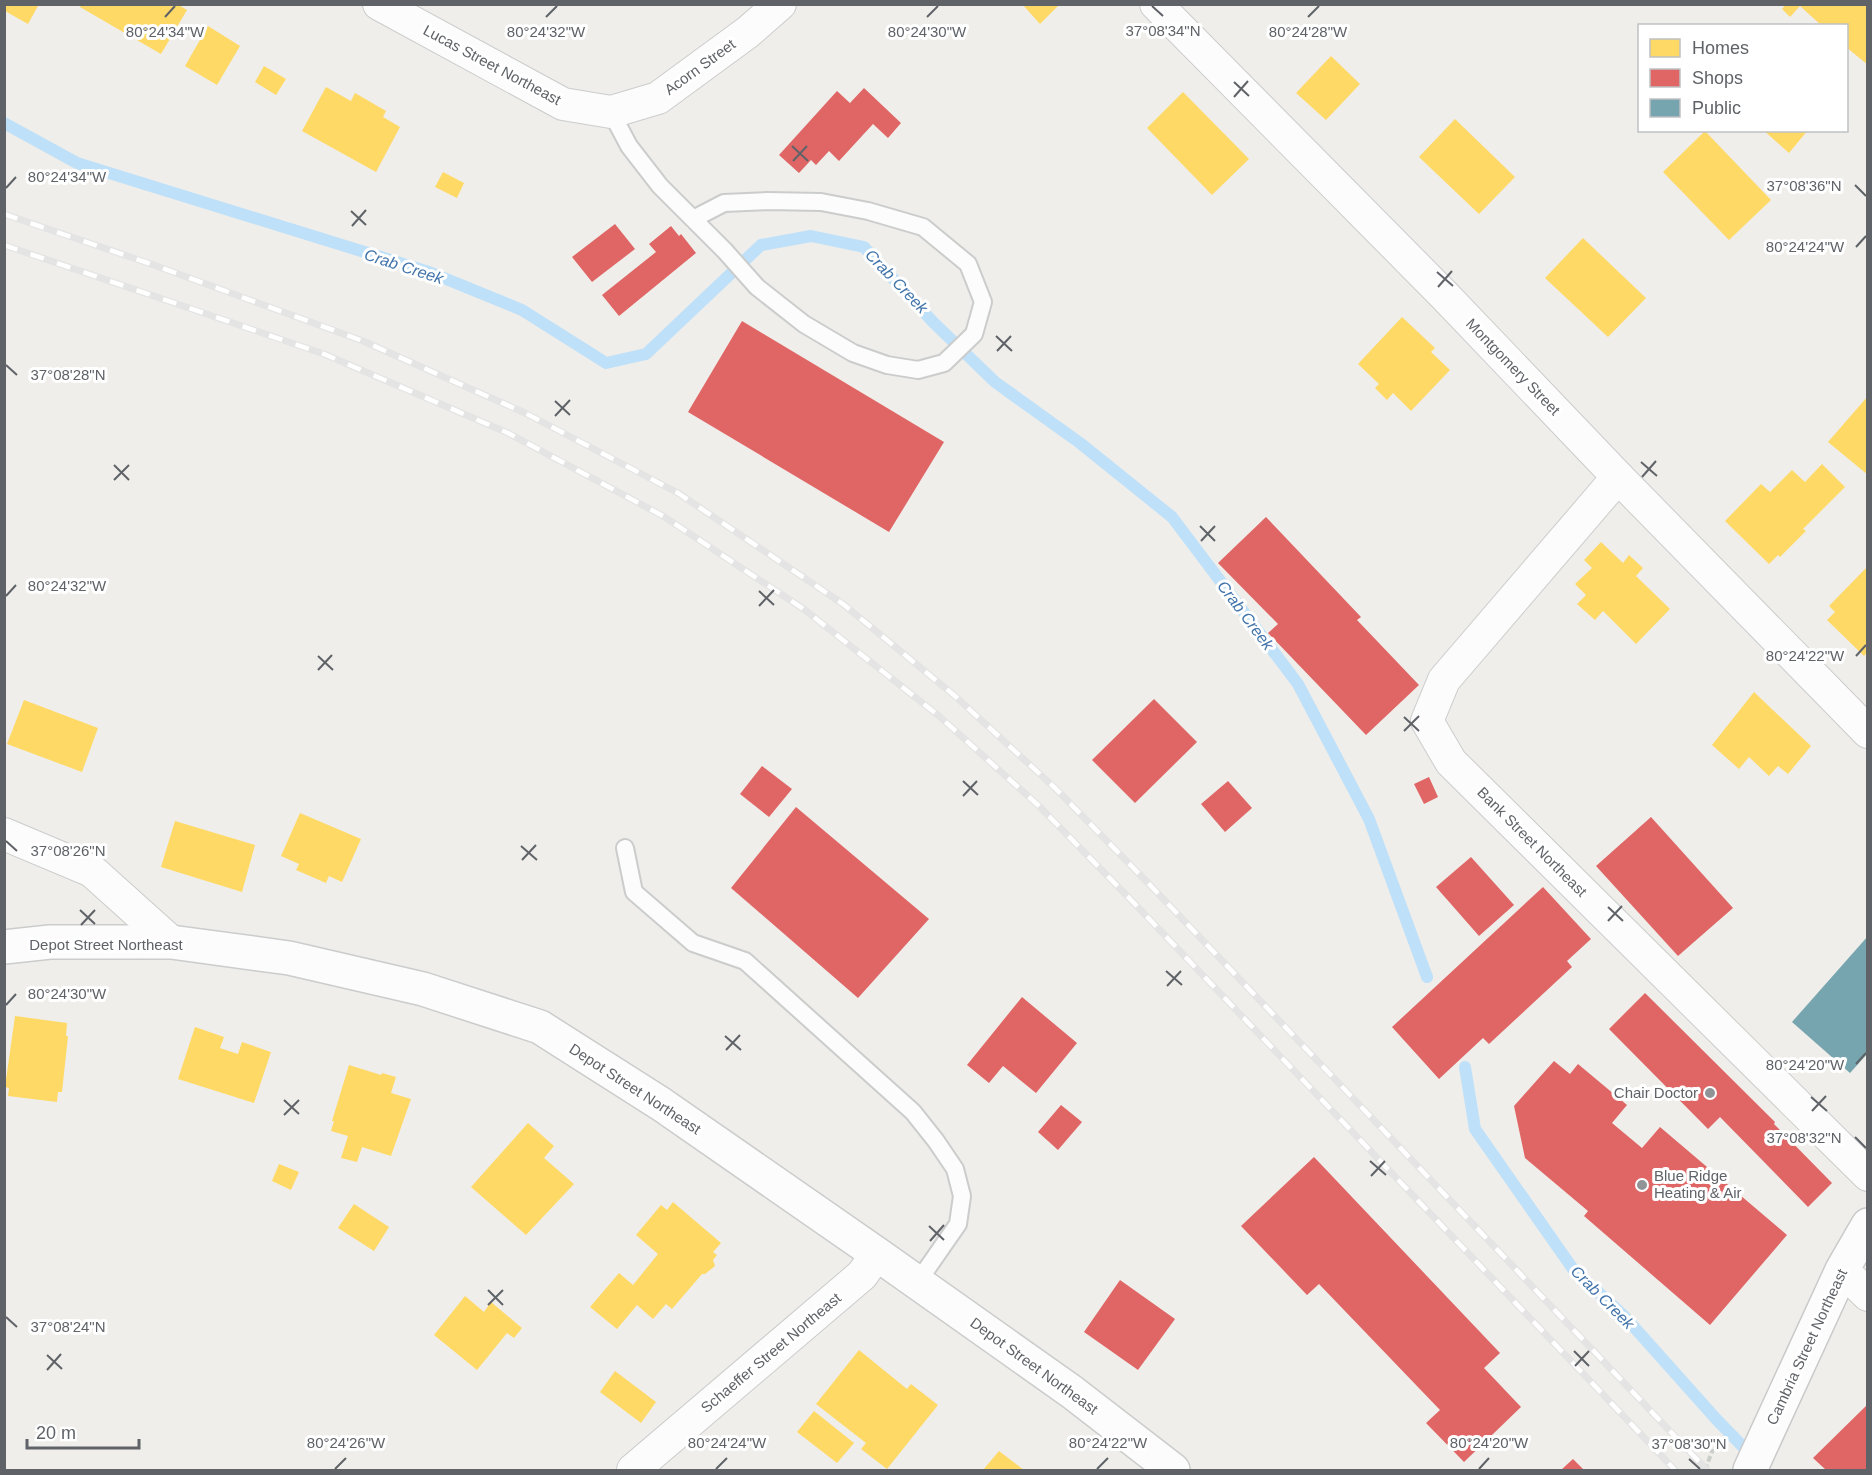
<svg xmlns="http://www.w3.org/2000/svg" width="1872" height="1475" font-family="Arial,sans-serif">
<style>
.homes{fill:#ffd966}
.shops{fill:#e06666}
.public{fill:#76a5af}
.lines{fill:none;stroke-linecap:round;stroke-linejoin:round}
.stream{stroke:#bfe0f9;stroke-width:12}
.service-casing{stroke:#cbcccc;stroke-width:20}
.minor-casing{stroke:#cbcccc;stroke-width:34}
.tertiary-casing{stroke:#cbcccc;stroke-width:36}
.secondary-casing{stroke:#cacacb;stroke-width:36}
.path{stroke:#cacfcc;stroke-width:4;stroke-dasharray:6 3;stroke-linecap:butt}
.service{stroke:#fdfcfc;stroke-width:16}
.minor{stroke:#fdfcfc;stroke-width:32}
.tertiary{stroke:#fdfcfc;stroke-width:33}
.secondary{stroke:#fdfcfc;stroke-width:33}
.rail-casing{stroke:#e4e4e4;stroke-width:7}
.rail{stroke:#fff;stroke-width:4.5;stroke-dasharray:14;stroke-linecap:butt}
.ticks{fill:none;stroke:#5f6368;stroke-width:2}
.poi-dot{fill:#919496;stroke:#fff;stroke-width:2}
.labels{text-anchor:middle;stroke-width:6;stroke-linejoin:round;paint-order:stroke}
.street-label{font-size:15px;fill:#5f6368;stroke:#fff}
.poi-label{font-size:15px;fill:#5f6368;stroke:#fff;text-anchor:end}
.water-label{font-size:16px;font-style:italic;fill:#4174aa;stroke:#fff}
.ticks-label{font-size:15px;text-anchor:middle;fill:#5f6368;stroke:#fff;stroke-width:6;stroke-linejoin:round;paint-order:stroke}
</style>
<rect width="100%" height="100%" fill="#efeeea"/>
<g class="homes">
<polygon points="5,4 36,4 38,6 28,24 5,11"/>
<polygon points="81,4 177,4 187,10 161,54 80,7"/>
<polygon points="1022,4 1060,4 1040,24"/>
<polygon points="1786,4 1868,4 1868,65 1846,47 1846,26 1822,26 1800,6 1790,17 1782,9"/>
<polygon points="208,26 240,46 217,85 185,66"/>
<polygon points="1331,56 1360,84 1326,120 1296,93"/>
<polygon points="264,66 286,79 276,95 255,82"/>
<polygon points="326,87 351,101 355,93 386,111 383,117 400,127 376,172 302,131"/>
<polygon points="1183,92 1249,159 1212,195 1147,128"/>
<polygon points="1455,119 1515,177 1479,214 1419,157"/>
<polygon points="1763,130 1808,130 1789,153"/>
<polygon points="1705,131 1771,200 1729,240 1663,172"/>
<polygon points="443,172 464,183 457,198 435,187"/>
<polygon points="1583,238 1646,298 1608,337 1545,278"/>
<polygon points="1402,317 1435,348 1431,352 1450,370 1411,411 1393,393 1387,400 1375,388 1379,384 1358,364"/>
<polygon points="1868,396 1868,475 1828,442"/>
<polygon points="1822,464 1845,487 1803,529 1806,531 1780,557 1778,555 1769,564 1725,521 1761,484 1770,492 1792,470 1805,482"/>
<polygon points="1601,542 1623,563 1629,555 1643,568 1636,576 1670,609 1636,644 1603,611 1595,620 1577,604 1586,595 1575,584 1592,568 1584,560"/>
<polygon points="1866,568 1868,569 1868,651 1864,656 1827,620 1835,612 1829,606"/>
<polygon points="1754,692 1811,746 1788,774 1778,766 1769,776 1749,757 1739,769 1712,745"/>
<polygon points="24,700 98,728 82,772 7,744"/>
<polygon points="300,813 361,839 342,882 329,876 326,883 296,870 299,864 281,856"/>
<polygon points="175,821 255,845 242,892 161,867"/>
<polygon points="15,1016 67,1023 66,1036 68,1036 62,1092 58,1092 57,1102 8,1096 9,1088 5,1087"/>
<polygon points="195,1027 224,1037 220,1048 238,1054 242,1042 271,1052 254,1103 178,1079"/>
<polygon points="349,1065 381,1075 382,1073 396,1077 391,1093 411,1099 391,1156 362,1147 357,1162 341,1158 348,1136 331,1131 334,1121 332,1121"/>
<polygon points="528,1123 554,1146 544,1158 574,1184 526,1235 471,1187"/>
<polygon points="279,1164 299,1172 291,1190 272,1181"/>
<polygon points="673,1202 721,1243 713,1252 717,1255 713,1260 715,1266 705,1274 702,1274 672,1309 666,1304 653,1319 637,1305 617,1329 590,1307 619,1273 633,1285 658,1254 636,1235 661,1205 667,1210"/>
<polygon points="354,1204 389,1227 374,1251 338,1228"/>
<polygon points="465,1296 484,1312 491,1302 522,1328 514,1338 507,1333 477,1370 434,1335"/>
<polygon points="859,1350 907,1389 911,1384 938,1405 887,1469 861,1449 866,1443 816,1404"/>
<polygon points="615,1371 656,1402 641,1423 600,1392"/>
<polygon points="814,1411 854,1443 837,1463 797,1432"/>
<polygon points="999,1451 1024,1470 983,1470"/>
</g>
<g class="shops">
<polygon points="864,88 901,123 888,138 873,124 839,161 829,151 816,165 811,160 799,173 779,155 837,91 850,103"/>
<polygon points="615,224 635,249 592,282 572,257"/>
<polygon points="671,226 679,236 681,234 696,253 619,316 602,295 656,252 649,244"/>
<polygon points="742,321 944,442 889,532 688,412"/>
<polygon points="1266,517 1361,617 1357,620 1419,685 1366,735 1268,633 1278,624 1218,563"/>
<polygon points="1154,699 1197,742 1135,803 1092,760"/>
<polygon points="762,766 792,789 769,817 740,794"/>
<polygon points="1429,777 1438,797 1424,804 1414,784"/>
<polygon points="1228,781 1252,808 1225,832 1201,804"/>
<polygon points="796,807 929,919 858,998 731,888"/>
<polygon points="1651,817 1733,908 1678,956 1596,866"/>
<polygon points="1471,857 1514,905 1479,936 1436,887"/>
<polygon points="1543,887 1591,939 1567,961 1572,967 1489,1044 1483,1038 1439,1079 1392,1027"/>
<polygon points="1645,993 1775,1122 1774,1124 1832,1183 1808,1207 1720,1117 1708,1129 1609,1029"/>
<polygon points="1022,997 1077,1043 1036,1093 1003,1066 989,1083 967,1065"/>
<polygon points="1554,1061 1570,1074 1578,1064 1627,1105 1612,1123 1642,1148 1660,1127 1787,1235 1710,1325 1584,1216 1588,1211 1525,1158 1514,1106"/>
<polygon points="1061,1105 1082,1122 1058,1150 1038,1132"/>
<polygon points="1314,1157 1500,1353 1484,1368 1521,1407 1464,1462 1426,1423 1440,1410 1319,1284 1307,1295 1241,1226"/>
<polygon points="1120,1280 1175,1319 1138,1370 1084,1332"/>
<polygon points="1868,1404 1868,1470 1826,1470 1813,1458"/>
<polygon points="1573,1459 1584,1470 1561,1470"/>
</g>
<polygon class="public" points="1868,936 1868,1053 1850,1073 1792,1022"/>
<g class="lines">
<g class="stream">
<polyline points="4,123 77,163 429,272 522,310 606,363 646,354 761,245 811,236 864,247 933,322 995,382 1080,443 1172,517 1298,684 1369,819 1427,977"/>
<polyline points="1465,1067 1475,1129 1573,1269 1625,1317 1717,1420 1753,1457"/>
</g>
<defs>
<g id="service">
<polyline points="611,112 629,146 660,186 725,251 757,287 804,324 853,353 887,365 918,370 944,363 974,334 983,302 968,264 923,227 868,211 821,202 768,201 724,203 693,219"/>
<polyline points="625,848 634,892 693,943 745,961 913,1112 936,1141 955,1169 962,1196 958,1224 917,1283"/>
</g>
<g id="minor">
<polyline points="379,4 563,104 611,112 658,98 748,32 780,4"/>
<polyline points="1156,4 1445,296 1618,477 1868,732"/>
<polyline points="1618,477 1444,680 1427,721 1451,762 1868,1175"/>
<polyline points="4,834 92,871 171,942"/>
<polyline points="1842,1270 1868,1295"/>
<polyline points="633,1470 862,1275 877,1254"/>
</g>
<polyline id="tertiary" points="4,947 50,942 171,942 289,958 423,989 540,1027 661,1104 877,1254 1072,1392 1173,1470"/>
<polyline id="secondary" points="1750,1470 1842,1270 1868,1225"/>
</defs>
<use href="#service" class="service-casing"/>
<use href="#minor" class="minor-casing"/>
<use href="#tertiary" class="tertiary-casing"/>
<use href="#secondary" class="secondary-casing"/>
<polyline class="path" points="1705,1470 1713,1449"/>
<use href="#service" class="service"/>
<use href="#minor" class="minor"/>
<use href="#tertiary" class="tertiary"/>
<use href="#secondary" class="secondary"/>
<defs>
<g id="rail">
<polyline points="4,214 151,264 363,341 525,413 678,493 843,604 955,696 1055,788 1150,885 1707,1470"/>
<polyline points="4,245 324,354 508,433 663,516 805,610 939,716 1039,806 1134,903 1675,1470"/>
</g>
</defs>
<use href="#rail" class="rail-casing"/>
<use href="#rail" class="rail"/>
</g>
<path class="ticks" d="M1152,6L1163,16M165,17L175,6M546,17L557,6M927,17L938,6M1308,17L1319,6M1234,82L1249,96M1234,97L1248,81M792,146L808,161M793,161L807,146M1855,185L1866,196M6,188L16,177M351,211L366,225M352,226L366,210M1856,247L1866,236M1437,272L1453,286M1438,287L1452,271M996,336L1012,351M997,351L1011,336M6,365L17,375M555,401L570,415M555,416L570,400M1641,462L1657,476M114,465L129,480M1642,477L1656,461M114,480L129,465M1200,526L1215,541M1201,541L1215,526M759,591L774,605M6,596L16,585M759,606L774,590M318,656L333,670M1856,656L1866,645M318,670L332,655M1404,717L1419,731M1404,731L1419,716M963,781L978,795M963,796L977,781M6,841L17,851M521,846L537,860M522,860L536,845M1608,907L1623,921M80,910L95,924M1608,921L1622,906M81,925L95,910M1166,971L1182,985M1167,986L1181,971M6,1005L16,994M725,1036L741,1050M726,1050L740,1035M1856,1064L1866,1053M1811,1097L1827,1111M284,1100L299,1114M1812,1111L1826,1096M284,1115L299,1100M1855,1137L1866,1148M1370,1161L1386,1175M1371,1176L1385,1161M929,1226L944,1240M930,1241L944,1225M488,1290L503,1305M488,1305L503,1290M6,1317L17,1327M1574,1351L1589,1366M47,1355L62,1369M1575,1366L1589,1351M47,1370L61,1354M1689,1459L1700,1469M335,1469L346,1458M716,1469L727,1458M1097,1469L1108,1458M1479,1469L1489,1458"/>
<g class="poi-dot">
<circle cx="1710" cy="1093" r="6"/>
<circle cx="1642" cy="1185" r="6"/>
</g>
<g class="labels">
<g class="street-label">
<text transform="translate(492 65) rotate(28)" y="5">Lucas Street Northeast</text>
<text transform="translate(700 67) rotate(-36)" y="5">Acorn Street</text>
<text transform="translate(1513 367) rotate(46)" y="5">Montgomery Street</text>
<text transform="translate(1532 842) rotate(45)" y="5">Bank Street Northeast</text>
<text x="106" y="950">Depot Street Northeast</text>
<text transform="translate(635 1089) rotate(33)" y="5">Depot Street Northeast</text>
<text transform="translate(1807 1347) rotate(-65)" y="5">Cambria Street Northeast</text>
<text transform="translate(771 1353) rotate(-40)" y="5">Schaeffer Street Northeast</text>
<text transform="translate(1034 1366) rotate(36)" y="5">Depot Street Northeast</text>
</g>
<g class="poi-label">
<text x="1698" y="1098">Chair Doctor</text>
<text x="1654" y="1181" text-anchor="start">Blue Ridge<tspan x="1654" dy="17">Heating &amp; Air</tspan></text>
</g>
<g class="water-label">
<text transform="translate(404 266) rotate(18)" y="6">Crab Creek</text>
<text transform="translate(897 281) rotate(46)" y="6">Crab Creek</text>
<text transform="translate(1246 615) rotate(53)" y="6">Crab Creek</text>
<text transform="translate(1603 1297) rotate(45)" y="6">Crab Creek</text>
</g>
</g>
<g class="ticks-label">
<text x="1163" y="36">37°08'34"N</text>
<text x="165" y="37">80°24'34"W</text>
<text x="927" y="37">80°24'30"W</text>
<text x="546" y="37">80°24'32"W</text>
<text x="1308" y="37">80°24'28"W</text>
<text x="67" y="182">80°24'34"W</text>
<text x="1804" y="191">37°08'36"N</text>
<text x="1805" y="252">80°24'24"W</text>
<text x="68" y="380">37°08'28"N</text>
<text x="67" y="591">80°24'32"W</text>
<text x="1805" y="661">80°24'22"W</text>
<text x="68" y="856">37°08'26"N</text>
<text x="67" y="999">80°24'30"W</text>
<text x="1805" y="1070">80°24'20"W</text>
<text x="1804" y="1143">37°08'32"N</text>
<text x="68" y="1332">37°08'24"N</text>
<text x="346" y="1448">80°24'26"W</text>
<text x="727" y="1448">80°24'24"W</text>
<text x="1108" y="1448">80°24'22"W</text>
<text x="1489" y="1448">80°24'20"W</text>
<text x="1689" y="1449">37°08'30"N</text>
</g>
<rect width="1872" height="1475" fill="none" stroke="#5f6368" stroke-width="12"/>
<rect x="1638" y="24" width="210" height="108" fill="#ffffff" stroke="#bfc1c3" stroke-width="1.5"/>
<rect x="1650" y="39" width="30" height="18" fill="#ffd966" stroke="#bfc1c3" stroke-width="1.5"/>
<text x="1692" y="54" font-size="18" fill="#5f6368">Homes</text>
<rect x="1650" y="69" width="30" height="18" fill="#e06666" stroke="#bfc1c3" stroke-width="1.5"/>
<text x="1692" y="84" font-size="18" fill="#5f6368">Shops</text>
<rect x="1650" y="99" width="30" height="18" fill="#76a5af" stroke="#bfc1c3" stroke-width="1.5"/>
<text x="1692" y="114" font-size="18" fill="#5f6368">Public</text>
<path d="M27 1439v9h112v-9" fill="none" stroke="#5f6368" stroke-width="3"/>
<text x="36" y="1439" font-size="18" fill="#5f6368" stroke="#ffffff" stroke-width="4.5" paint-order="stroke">20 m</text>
</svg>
